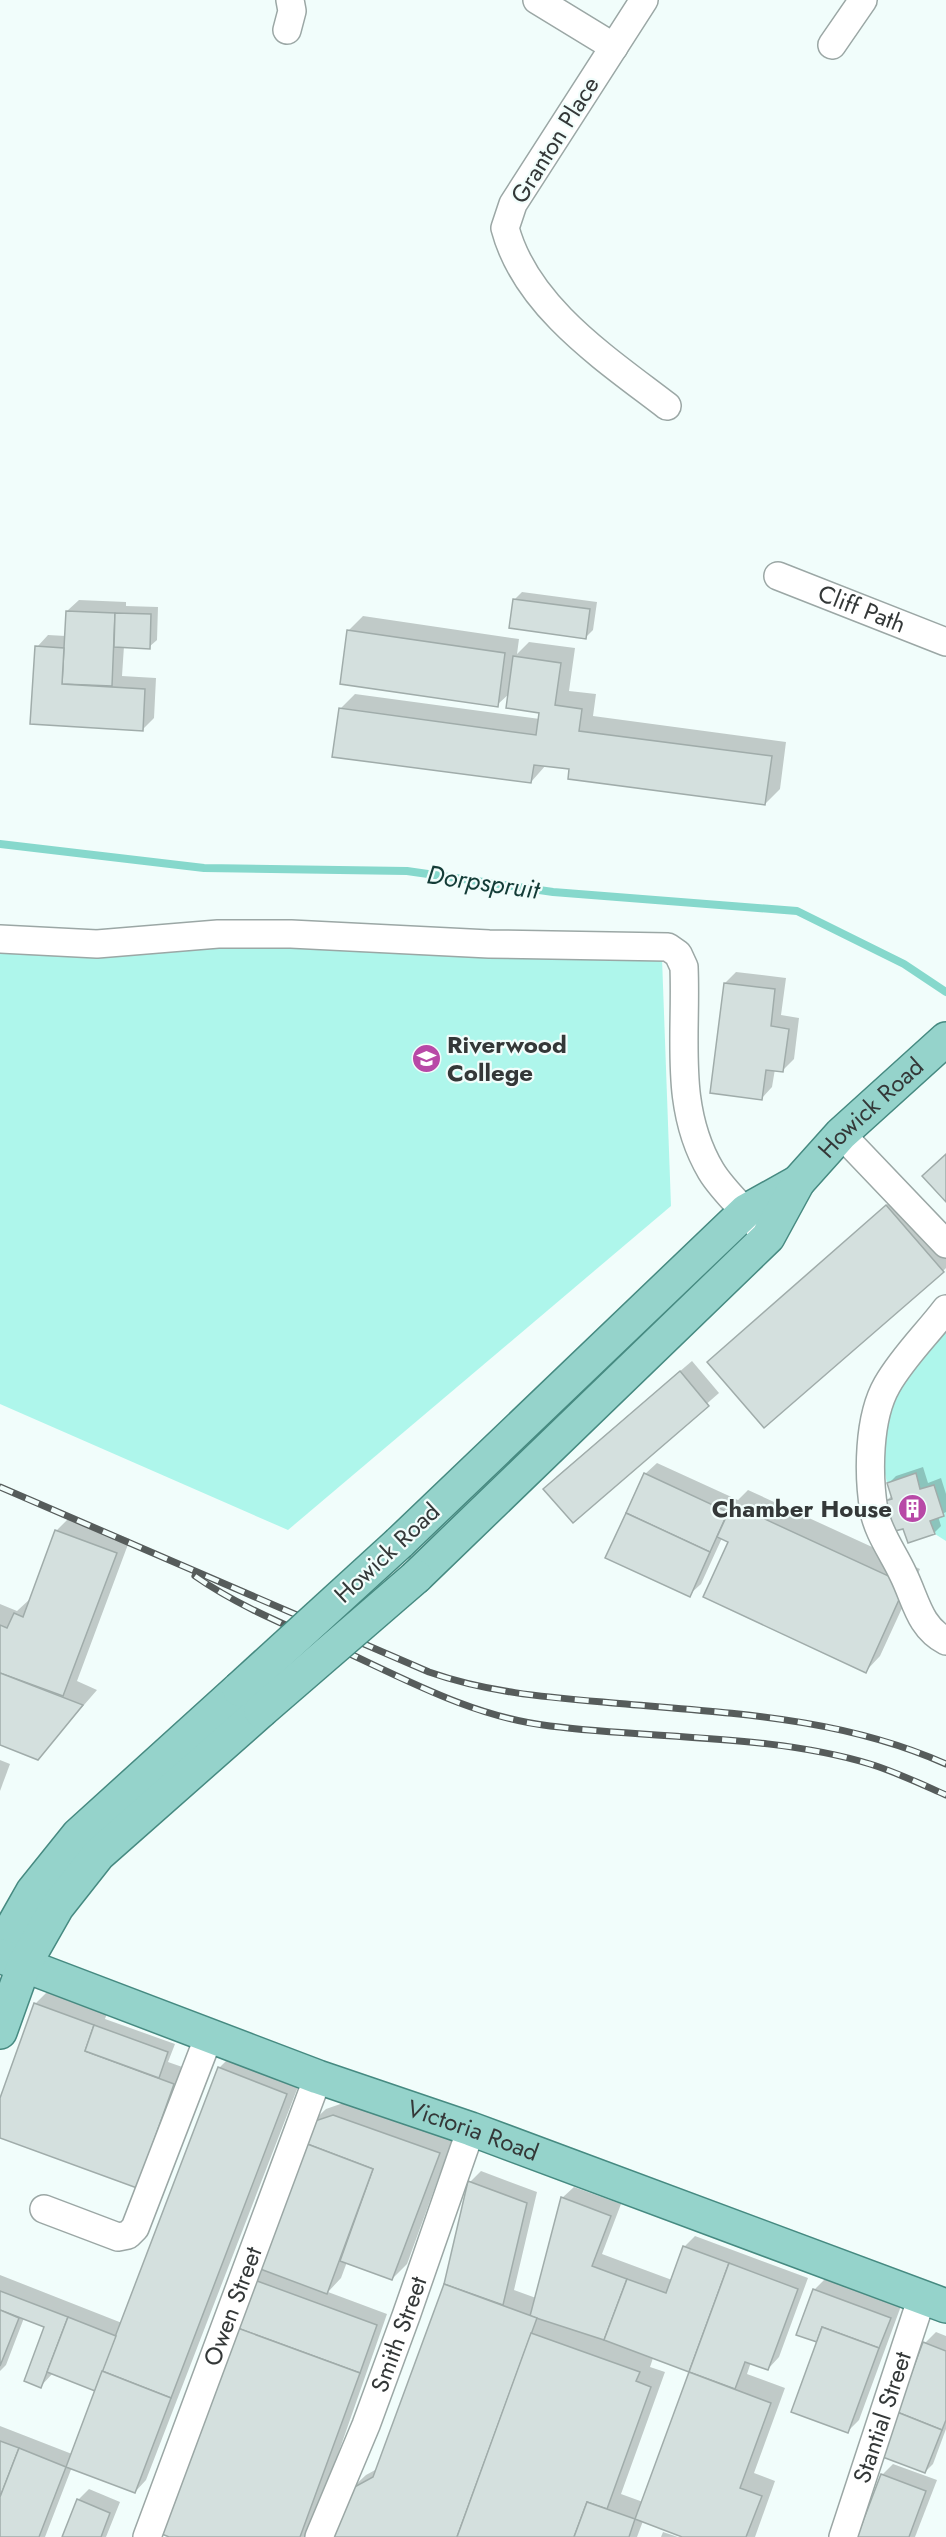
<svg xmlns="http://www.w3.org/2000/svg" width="946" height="2537" font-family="Jost,sans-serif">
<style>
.green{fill:#aef6eb}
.shadow{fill:#0003;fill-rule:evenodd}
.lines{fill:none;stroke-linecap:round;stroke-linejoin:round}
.stream{stroke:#86d8cc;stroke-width:8}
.building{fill:#d4e0de;stroke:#a0acaa;stroke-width:1.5}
.minor-casing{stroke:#9ba7a5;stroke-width:30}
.major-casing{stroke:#468a81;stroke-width:36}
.minor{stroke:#fff;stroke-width:27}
.major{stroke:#95d3cb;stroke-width:33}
.rail-casing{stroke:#565c5b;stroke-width:7}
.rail{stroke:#f1fdfb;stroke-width:4.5;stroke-dasharray:14;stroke-linecap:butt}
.major-bridge-casing{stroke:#468a81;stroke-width:36;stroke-linecap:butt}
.major-bridge{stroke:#95d3cb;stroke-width:33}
.labels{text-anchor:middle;stroke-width:4.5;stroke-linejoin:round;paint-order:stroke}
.street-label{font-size:24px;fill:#343838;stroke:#f1fdfb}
.poi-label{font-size:24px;font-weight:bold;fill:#343838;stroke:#f1fdfb;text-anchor:start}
.water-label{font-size:26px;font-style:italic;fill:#143c37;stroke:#f1fdfb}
</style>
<rect width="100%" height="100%" fill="#f1fdfb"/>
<g class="green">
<polygon points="0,935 662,958 671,1206 288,1530 0,1404"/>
<polygon points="946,1324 946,1541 935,1534 930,1521 944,1516 934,1485 920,1489 915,1474 887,1483 883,1464 892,1385"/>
</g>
<g class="shadow">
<polygon points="522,592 597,602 593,630 586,637 511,627 515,599"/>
<polygon points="79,600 126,602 126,606 158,607 157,640 149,647 124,646 122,676 156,678 154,718 142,730 32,723 37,647 48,635 66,636 67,611"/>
<polygon points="363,616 519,639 517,654 529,642 575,648 569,691 596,694 593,716 786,742 780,789 765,804 546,765 531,782 340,709 355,694 540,719 541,711 510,693 497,705 348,631"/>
<polygon points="736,972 786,978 781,1015 799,1018 794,1059 783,1070 775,1069 772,1087 761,1099 725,983"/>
<polygon points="901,1192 946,1243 946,1268 943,1271 709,1362"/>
<polygon points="692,1361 719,1393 573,1521 556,1477"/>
<polygon points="657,1463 738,1500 748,1490 920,1569 880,1656 866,1671 730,1542 722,1538 701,1584 689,1595 645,1474"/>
<polygon points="923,1467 928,1483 941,1478 946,1494 946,1512 938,1516 941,1526 934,1533 904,1527 883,1503 893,1495 889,1483 896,1476"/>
<polygon points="71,1516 130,1539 77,1681 97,1690 38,1758 0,1743 0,1604 17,1611 30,1599 56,1531"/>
<polygon points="0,1760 10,1764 0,1791"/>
<polygon points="50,1989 108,2010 105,2019 175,2044 168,2062 188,2069 136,2186 0,2136 0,2103 35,2004"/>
<polygon points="234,2053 301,2079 146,2480 135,2492 72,2467 45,2537 0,2537 0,2426 72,2454 97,2390 53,2373 41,2386 46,2326 24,2318 6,2365 0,2371 0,2275 122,2323 219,2068"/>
<polygon points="349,2101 453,2138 407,2264 392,2279 347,2262 341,2278 328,2292 387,2314 309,2537 173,2537 159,2532 310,2124 326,2109"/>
<path d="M481,2171L537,2192L514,2290L536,2298L562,2198L574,2187L621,2204L602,2254L672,2280L684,2247L695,2236L808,2278L779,2357L768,2369L751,2362L747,2374L785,2388L754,2473L775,2481L755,2537H687L643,2521L637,2537H333L350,2490L366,2475L377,2469L445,2284L470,2182ZM653,2358L691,2372L643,2502L621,2494L665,2372L650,2367Z"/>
<polygon points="826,2278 901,2306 859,2420 848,2431 819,2341 798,2334 815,2289"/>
<polygon points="936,2332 946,2336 946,2429 933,2464 925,2472 925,2343"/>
<polygon points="893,2464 937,2480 915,2537 858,2537 882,2475"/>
<polygon points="89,2489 120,2502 106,2537 63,2537 78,2500"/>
<polygon points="663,2532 678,2537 661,2537"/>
</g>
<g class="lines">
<polyline class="stream" points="0,844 204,868 407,871 553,892 797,911 904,964 946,992"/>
</g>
<g class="building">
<polygon points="513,599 590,609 586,639 509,628"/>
<polygon points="66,611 115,613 112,686 62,684"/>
<polygon points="115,613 151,614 150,649 114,647"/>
<polygon points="347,630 505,653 498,707 340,684"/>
<polygon points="35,646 64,648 62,684 145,689 143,731 30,724"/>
<polygon points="513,656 561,663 555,705 582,709 579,731 772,756 765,805 568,779 569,769 534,765 531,783 332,757 339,708 536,735 539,713 506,708"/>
<polygon points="724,983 775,989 771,1026 789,1029 783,1072 766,1070 762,1100 710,1093"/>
<polygon points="946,1154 946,1202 922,1176"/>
<polygon points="886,1205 944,1272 764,1428 707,1362"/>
<polygon points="680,1371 709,1406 573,1523 543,1489"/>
<polygon points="644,1473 728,1512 710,1552 626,1513"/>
<polygon points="916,1473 920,1489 934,1485 944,1516 930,1521 935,1534 908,1543 903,1529 891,1532 881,1502 892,1499 887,1483"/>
<polygon points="732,1504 906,1584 866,1673 703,1597 728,1542 717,1537"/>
<polygon points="626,1513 710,1552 690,1597 605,1558"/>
<polygon points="55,1530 117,1553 63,1696 0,1673 0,1625 7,1628 14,1613 23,1617"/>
<polygon points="0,1673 83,1705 38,1760 0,1745"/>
<polygon points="34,2003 94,2025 85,2051 174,2084 137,2188 0,2138 0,2098"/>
<polygon points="94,2025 168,2052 159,2078 85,2051"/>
<polygon points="218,2067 287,2094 171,2398 102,2371"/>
<polygon points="333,2115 440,2153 392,2280 340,2261 373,2169 302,2142 309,2123"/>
<polygon points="302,2142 373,2169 327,2294 255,2267"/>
<polygon points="468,2181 527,2203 503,2305 444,2284"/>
<polygon points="561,2197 611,2216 592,2266 627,2279 604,2340 530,2316"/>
<polygon points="683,2246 729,2263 689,2372 604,2340 627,2279 666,2293"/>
<polygon points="729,2263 798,2289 768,2370 745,2362 735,2389 689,2372"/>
<polygon points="249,2278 377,2325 360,2373 232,2326"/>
<polygon points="444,2284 537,2318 457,2537 331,2537 349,2490 373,2477"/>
<polygon points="813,2289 891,2318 879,2348 822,2327 817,2342 796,2335"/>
<polygon points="0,2291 68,2317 41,2388 24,2381 44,2327 0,2310"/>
<polygon points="0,2310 19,2318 0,2366"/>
<polygon points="68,2317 116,2336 95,2391 47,2372"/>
<polygon points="232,2326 360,2373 300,2537 169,2537 157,2532"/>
<polygon points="822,2327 879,2348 848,2433 791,2412"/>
<polygon points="531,2333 640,2372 636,2381 651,2387 607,2509 587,2502 574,2537 457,2537"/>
<polygon points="923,2342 946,2351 946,2420 942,2430 897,2412"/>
<polygon points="102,2371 171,2398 135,2493 66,2467"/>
<polygon points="689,2372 771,2403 740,2488 762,2496 746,2537 682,2537 635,2519"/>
<polygon points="897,2412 942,2430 925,2473 880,2456"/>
<polygon points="0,2441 19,2448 0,2497"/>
<polygon points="19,2448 66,2467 39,2537 0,2537 0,2497"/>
<polygon points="881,2474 926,2491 909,2537 857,2537"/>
<polygon points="77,2499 110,2513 101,2537 62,2537"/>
<polygon points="587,2502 635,2519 629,2537 574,2537"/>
</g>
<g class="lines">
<defs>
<g id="minor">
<polyline points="537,0 614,47"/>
<path d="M644,0L513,204L505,228C526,307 606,359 667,406"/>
<polyline points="287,30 292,11 290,0"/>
<polyline points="832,45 863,0"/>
<path id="s1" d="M778,576L946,642"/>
<path d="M0,939L97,944L218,934H291L489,944L668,947L678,954L684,967C687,1037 673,1107 711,1171C723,1191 744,1209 759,1227"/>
<polyline points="841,1134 946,1244"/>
<path d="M946,1309C927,1334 903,1357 887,1385C868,1418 868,1475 874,1511C878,1533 894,1554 903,1574C916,1600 919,1627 946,1641"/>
<polyline points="44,2209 118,2237 128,2235 135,2228 209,2036"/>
<path id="s2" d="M147,2537L318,2077"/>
<path id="s3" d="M319,2537L366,2425L406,2316L471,2129"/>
<path id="s4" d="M843,2537L922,2297"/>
</g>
<g id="major">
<polyline points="399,1543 746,1211 798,1182"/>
<path id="s5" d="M416,1577L768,1237L798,1182L841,1134L946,1039"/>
<polyline points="0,1949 33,1891 78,1835 239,1689"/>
<path id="s6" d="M0,1956L318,2077L471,2129L946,2306"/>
<polyline points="0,2032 24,1965 57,1907 98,1855 261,1711"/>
</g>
</defs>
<use href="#minor" class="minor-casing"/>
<use href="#major" class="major-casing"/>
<use href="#minor" class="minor"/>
<use href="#major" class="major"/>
<defs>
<g id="rail">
<path d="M0,1487L429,1672C486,1692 543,1697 603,1702C721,1713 836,1715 946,1764"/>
<path d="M195,1576C238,1606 286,1625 333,1646C403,1678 472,1717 550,1726C653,1739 771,1734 870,1764C896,1772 921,1784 946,1795"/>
</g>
</defs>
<use href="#rail" class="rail-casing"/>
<use href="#rail" class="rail"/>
<defs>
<g id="major-bridge">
<polyline points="239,1689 399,1543"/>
<polyline points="261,1711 416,1577"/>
</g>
</defs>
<use href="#major-bridge" class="major-bridge-casing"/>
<use href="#major-bridge" class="major-bridge"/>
</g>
<defs>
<symbol id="school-disc" viewBox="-11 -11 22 22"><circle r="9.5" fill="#b849a7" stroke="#f1fdfb"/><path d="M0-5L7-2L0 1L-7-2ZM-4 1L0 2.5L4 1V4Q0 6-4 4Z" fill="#fff"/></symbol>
<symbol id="building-disc" viewBox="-11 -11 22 22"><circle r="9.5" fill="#b849a7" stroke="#f1fdfb"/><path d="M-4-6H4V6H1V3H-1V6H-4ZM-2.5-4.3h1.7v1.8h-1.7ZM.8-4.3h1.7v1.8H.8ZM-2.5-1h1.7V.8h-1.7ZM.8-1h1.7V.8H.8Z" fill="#fff"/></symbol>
</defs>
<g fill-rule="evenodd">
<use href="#school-disc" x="410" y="1042" width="33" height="33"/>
<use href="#building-disc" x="896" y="1492" width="33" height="33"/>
</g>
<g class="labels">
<g class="street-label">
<text transform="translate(555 140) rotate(-58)" y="8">Granton Place</text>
<text dy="8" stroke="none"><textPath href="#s1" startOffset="90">Cliff Path</textPath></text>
<text dy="8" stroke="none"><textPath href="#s5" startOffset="656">Howick Road</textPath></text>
<text transform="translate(387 1553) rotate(-43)" y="8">Howick Road</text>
<text dy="8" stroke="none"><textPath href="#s6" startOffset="504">Victoria Road</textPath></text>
<text dy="8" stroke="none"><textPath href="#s2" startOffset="246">Owen Street</textPath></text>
<text dy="8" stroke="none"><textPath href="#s3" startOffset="218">Smith Street</textPath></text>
<text dy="8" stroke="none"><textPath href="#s4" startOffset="126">Stantial Street</textPath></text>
</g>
<g class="poi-label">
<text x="447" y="1053">Riverwood<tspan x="447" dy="28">College</tspan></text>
<text x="892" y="1517" text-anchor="end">Chamber House</text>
</g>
<g class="water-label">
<text transform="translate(483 882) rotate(8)" y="9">Dorpspruit</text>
</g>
</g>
</svg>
